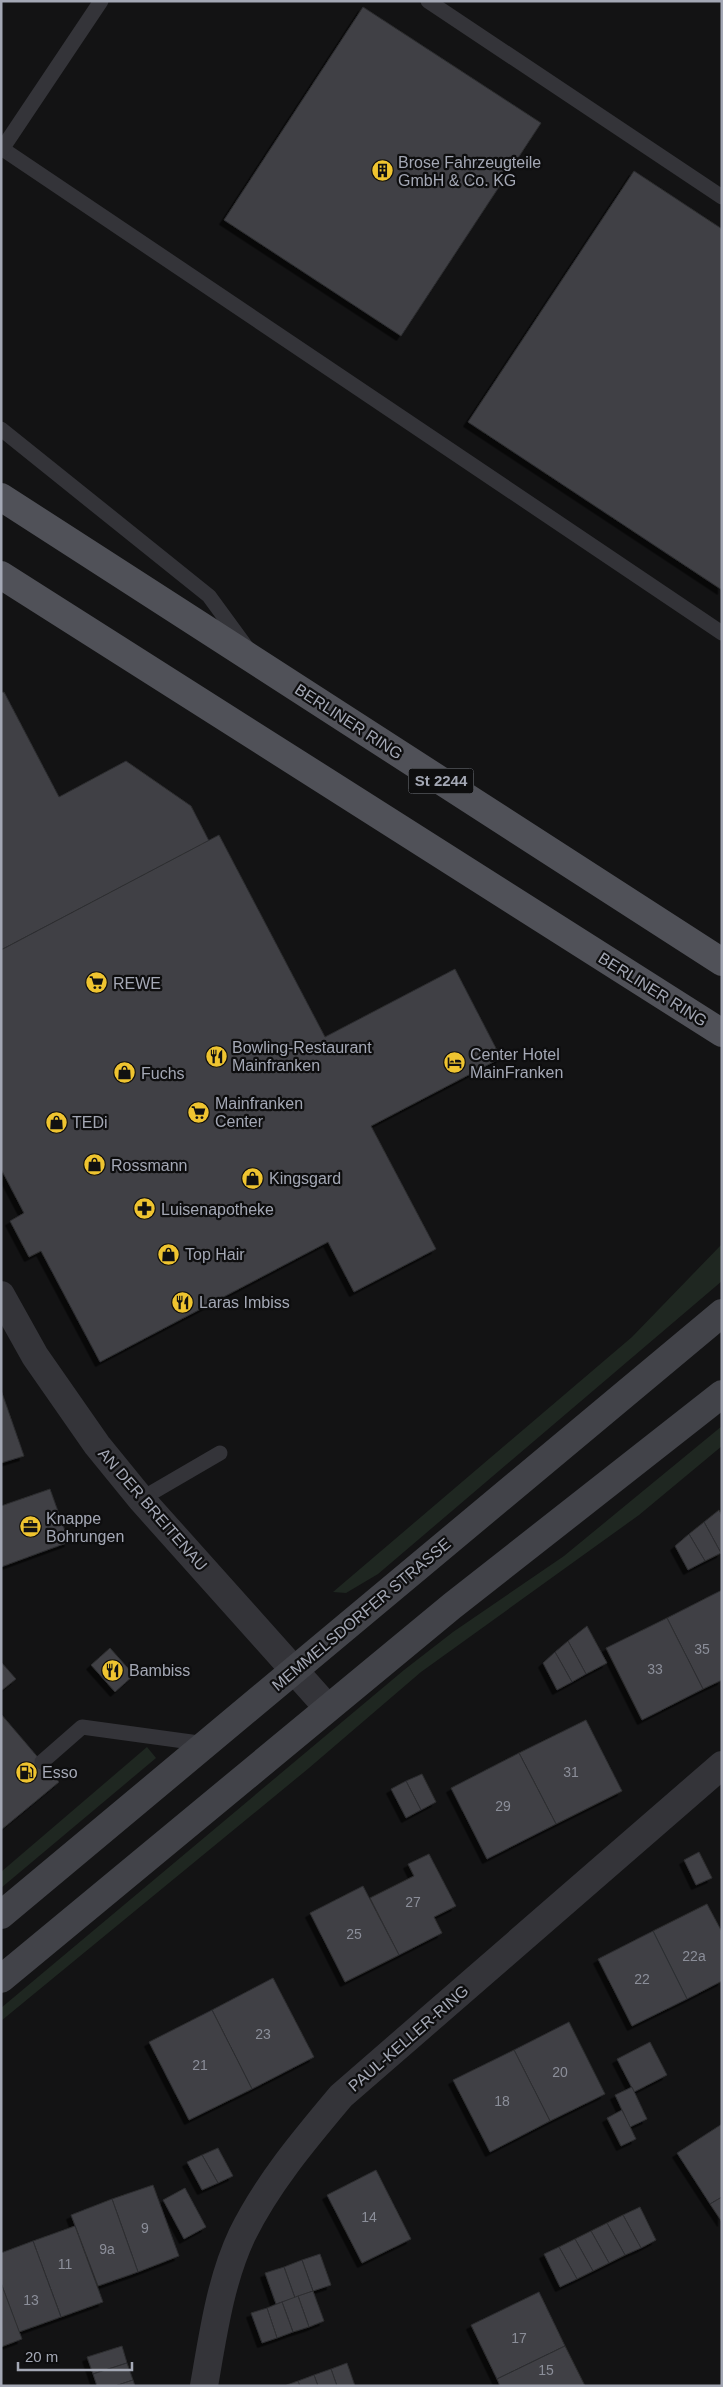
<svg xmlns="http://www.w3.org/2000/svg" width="723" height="2387" font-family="Helvetica,sans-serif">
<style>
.green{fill:#1f2721}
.building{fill:#3f4044;stroke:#2d2d30;filter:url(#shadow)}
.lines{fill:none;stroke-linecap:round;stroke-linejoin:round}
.lane{stroke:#343439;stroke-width:15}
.street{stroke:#343439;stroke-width:28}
.secondary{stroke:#424349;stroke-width:28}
.primary{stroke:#505158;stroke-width:28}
.labels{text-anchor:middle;stroke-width:4.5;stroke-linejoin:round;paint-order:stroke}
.number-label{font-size:14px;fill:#8b8e99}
.shield{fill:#0e0e0f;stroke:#777a83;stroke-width:1}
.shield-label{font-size:15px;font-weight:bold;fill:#a4a8b5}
.poi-label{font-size:16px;fill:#a4a8b5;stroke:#0e0e0f;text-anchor:start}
.street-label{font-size:16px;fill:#a4a8b5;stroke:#0e0e0f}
</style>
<defs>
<filter id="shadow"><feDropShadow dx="-4.5" dy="4.5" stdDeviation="0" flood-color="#0009"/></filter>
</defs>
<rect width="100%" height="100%" fill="#131314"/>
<g class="green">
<polygon points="722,1244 722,1281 378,1574 346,1593 333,1592 632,1337"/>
<polygon points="722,1426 722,1446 639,1515 421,1672 309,1768 1,2021 1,2008 404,1670 453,1632 564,1556"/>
<polygon points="147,1747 156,1758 1,1888 1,1872"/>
</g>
<g class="building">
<polygon points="363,7 541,123 401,336 224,220"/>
<polygon points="634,171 722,229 722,590 468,422"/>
<polygon points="4,692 59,797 126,761 191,806 209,841 1,950 1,693"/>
<polygon points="219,835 325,1037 455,969 501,1058 371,1126 436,1249 354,1292 328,1242 100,1362 41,1251 29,1257 10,1221 24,1213 1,1169 1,950"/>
<polygon points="1,1390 24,1456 1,1463"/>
<polygon points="50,1489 69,1542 1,1567 1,1506"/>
<polygon points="719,1510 722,1516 721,1553 704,1522"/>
<polygon points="704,1522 721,1553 705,1561 689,1534"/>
<polygon points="689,1534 705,1561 688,1570 675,1546"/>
<polygon points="722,1590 722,1680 703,1689 667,1618"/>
<polygon points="667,1618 703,1689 642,1720 606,1648"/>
<polygon points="587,1626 607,1663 586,1674 568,1641"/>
<polygon points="568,1641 586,1674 572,1682 555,1652"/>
<polygon points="110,1648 134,1675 115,1692 91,1665"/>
<polygon points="555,1652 572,1682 557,1690 543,1663"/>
<polygon points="1,1662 16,1679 1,1691"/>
<polygon points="1,1714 59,1782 1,1830"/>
<polygon points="586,1720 622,1791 556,1824 519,1753"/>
<polygon points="519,1753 556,1824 487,1859 451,1788"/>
<polygon points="422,1774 436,1802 421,1810 406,1781"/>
<polygon points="406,1781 421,1810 406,1818 391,1789"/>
<polygon points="699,1852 712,1878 696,1885 684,1860"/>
<polygon points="429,1854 456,1906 434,1917 442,1933 399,1955 370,1898 414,1876 408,1864"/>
<polygon points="363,1886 399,1955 345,1982 310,1913"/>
<polygon points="707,1904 722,1932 722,1981 687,1999 653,1931"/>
<polygon points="653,1931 687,1999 632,2026 598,1959"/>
<polygon points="273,1978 314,2057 252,2089 212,2010"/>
<polygon points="212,2010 252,2089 189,2120 149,2042"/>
<polygon points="569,2022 605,2094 550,2121 514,2050"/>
<polygon points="650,2042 667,2075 634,2092 617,2059"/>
<polygon points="514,2050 550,2121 490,2152 453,2080"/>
<polygon points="632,2087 647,2119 630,2127 615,2095"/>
<polygon points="622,2110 636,2139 621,2146 607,2118"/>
<polygon points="722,2124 722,2197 710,2204 677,2153"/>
<polygon points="218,2148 233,2176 218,2183 202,2155"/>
<polygon points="202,2155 218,2183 202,2190 187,2162"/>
<polygon points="376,2170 411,2239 362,2263 327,2195"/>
<polygon points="153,2185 179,2256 138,2272 112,2199"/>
<polygon points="185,2188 206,2227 184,2239 163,2200"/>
<polygon points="722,2197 722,2222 710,2204"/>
<polygon points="112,2199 138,2272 98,2286 71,2215"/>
<polygon points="640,2207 656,2240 641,2248 623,2215"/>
<polygon points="623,2215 641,2248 625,2255 607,2223"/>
<polygon points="607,2223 625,2255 609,2263 591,2231"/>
<polygon points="75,2226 103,2302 61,2317 33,2241"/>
<polygon points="591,2231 609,2263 593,2271 575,2239"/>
<polygon points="575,2239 593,2271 577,2279 559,2247"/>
<polygon points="33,2241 61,2317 19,2332 1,2283 1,2253"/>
<polygon points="559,2247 577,2279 560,2287 544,2254"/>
<polygon points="320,2254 331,2285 313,2291 302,2260"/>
<polygon points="302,2260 313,2291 295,2298 284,2267"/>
<polygon points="284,2267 295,2298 276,2304 265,2273"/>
<polygon points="1,2283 22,2339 1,2347"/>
<polygon points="313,2291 324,2321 309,2327 298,2296"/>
<polygon points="539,2292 565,2346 497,2379 471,2325"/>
<polygon points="298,2296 309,2327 293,2332 282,2302"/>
<polygon points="282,2302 293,2332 277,2338 267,2308"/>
<polygon points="267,2308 277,2338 262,2343 251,2313"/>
<polygon points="122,2346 127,2363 93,2374 87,2357"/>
<polygon points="565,2346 585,2386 500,2386 497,2379"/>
<polygon points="127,2363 133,2380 115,2386 97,2386 93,2374"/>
<polygon points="347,2363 355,2386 337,2386 331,2369"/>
<polygon points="331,2369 337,2386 318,2386 314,2375"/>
<polygon points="314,2375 318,2386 300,2386 298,2381"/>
<polygon points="133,2380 135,2386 115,2386"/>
<polygon points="298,2381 300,2386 284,2386"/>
</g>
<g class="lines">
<g class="lane">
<polyline points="428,1 722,197"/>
<polyline points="1,148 722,633"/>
<polyline points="2,149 101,1"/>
<polyline points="1,429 209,596 247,648"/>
<polyline points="141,1499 220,1453"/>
<polyline points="42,1762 82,1727 206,1744"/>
</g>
<g class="street">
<polyline points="1,1295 35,1356 97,1445 141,1499 327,1707"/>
<path d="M204,2386C213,2335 220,2282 242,2235C267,2184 304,2140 341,2096L722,1765"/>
</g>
<g class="secondary">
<polyline points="1,1915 722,1313"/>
<polyline points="1,1979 452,1606 722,1394"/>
</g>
<g class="primary">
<polyline points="1,497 722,962"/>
<polyline points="1,575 722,1033"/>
</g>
</g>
<defs>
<symbol id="building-disc" viewBox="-11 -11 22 22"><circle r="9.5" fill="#efc430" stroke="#0e0e0f"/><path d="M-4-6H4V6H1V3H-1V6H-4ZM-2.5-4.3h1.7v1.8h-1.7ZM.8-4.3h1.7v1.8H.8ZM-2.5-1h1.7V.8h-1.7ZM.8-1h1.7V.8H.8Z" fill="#111"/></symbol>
<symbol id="supermarket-disc" viewBox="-11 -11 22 22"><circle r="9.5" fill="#efc430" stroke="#0e0e0f"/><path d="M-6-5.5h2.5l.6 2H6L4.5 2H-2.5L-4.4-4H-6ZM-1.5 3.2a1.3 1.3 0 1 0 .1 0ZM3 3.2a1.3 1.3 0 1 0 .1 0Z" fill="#111"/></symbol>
<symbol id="restaurant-disc" viewBox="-11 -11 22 22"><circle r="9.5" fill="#efc430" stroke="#0e0e0f"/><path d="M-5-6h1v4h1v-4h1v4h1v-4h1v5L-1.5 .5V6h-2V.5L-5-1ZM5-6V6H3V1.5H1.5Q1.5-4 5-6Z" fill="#111"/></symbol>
<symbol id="hotel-disc" viewBox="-11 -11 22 22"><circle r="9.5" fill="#efc430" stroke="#0e0e0f"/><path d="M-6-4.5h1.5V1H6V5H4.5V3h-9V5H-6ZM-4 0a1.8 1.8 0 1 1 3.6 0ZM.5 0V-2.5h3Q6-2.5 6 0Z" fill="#111"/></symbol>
<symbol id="shop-disc" viewBox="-11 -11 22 22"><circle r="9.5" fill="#efc430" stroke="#0e0e0f"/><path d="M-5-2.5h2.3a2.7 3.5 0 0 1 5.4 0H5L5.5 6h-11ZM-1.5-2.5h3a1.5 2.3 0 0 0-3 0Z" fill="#111"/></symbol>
<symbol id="pharmacy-disc" viewBox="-11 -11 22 22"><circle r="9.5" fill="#efc430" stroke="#0e0e0f"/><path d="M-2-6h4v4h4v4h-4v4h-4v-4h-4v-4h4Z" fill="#111"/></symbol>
<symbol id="office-disc" viewBox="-11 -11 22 22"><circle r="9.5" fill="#efc430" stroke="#0e0e0f"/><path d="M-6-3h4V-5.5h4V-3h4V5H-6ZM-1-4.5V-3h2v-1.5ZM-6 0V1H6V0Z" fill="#111"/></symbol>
<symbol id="fuel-disc" viewBox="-11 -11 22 22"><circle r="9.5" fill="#efc430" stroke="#0e0e0f"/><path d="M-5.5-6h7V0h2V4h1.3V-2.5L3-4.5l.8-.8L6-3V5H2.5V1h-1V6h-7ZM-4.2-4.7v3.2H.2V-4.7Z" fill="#111"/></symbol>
</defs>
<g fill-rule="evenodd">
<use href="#building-disc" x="370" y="158" width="25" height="25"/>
<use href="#supermarket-disc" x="84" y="970" width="25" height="25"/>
<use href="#restaurant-disc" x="204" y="1044" width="25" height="25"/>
<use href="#hotel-disc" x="442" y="1050" width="25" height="25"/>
<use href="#shop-disc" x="112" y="1060" width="25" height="25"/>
<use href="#supermarket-disc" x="186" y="1100" width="25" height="25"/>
<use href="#shop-disc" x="44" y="1110" width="25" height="25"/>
<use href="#shop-disc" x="82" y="1152" width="25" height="25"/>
<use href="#shop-disc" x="240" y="1166" width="25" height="25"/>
<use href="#pharmacy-disc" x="132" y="1196" width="25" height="25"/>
<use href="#shop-disc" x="156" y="1242" width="25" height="25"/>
<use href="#restaurant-disc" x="170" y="1290" width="25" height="25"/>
<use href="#office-disc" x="18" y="1514" width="25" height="25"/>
<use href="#restaurant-disc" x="100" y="1658" width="25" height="25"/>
<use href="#fuel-disc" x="14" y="1760" width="25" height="25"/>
</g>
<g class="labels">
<g class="number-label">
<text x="702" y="1654">35</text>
<text x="655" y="1674">33</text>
<text x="571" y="1777">31</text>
<text x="503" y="1811">29</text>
<text x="413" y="1907">27</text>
<text x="354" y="1939">25</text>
<text x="694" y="1961">22a</text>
<text x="642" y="1984">22</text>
<text x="263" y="2039">23</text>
<text x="200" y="2070">21</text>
<text x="560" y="2077">20</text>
<text x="502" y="2106">18</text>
<text x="369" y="2222">14</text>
<text x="145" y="2233">9</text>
<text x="107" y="2254">9a</text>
<text x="65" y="2269">11</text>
<text x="31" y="2305">13</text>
<text x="519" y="2343">17</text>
<text x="546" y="2375">15</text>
</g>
<rect class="shield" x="408.5" y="768.5" width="65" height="25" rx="4"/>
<g class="shield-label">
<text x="441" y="786">St 2244</text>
</g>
<g class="poi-label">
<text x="398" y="168">Brose Fahrzeugteile<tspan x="398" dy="18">GmbH &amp; Co. KG</tspan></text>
<text x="113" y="989">REWE</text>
<text x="232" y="1053">Bowling-Restaurant<tspan x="232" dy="18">Mainfranken</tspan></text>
<text x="470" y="1060">Center Hotel<tspan x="470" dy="18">MainFranken</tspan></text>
<text x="141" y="1079">Fuchs</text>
<text x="215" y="1109">Mainfranken<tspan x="215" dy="18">Center</tspan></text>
<text x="72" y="1128">TEDi</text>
<text x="111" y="1171">Rossmann</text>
<text x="269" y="1184">Kingsgard</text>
<text x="161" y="1215">Luisenapotheke</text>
<text x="185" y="1260">Top Hair</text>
<text x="199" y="1308">Laras Imbiss</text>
<text x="46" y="1524">Knappe<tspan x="46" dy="18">Bohrungen</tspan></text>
<text x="129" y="1676">Bambiss</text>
<text x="42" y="1778">Esso</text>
</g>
<g class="street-label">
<text transform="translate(349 721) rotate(33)" y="6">BERLINER RING</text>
<text transform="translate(653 989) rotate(32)" y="6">BERLINER RING</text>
<text transform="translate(153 1509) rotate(49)" y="6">AN DER BREITENAU</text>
<text transform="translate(361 1614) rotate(-40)" y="6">MEMMELSDORFER STRASSE</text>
<text transform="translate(408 2038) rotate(-41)" y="6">PAUL-KELLER-RING</text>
</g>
</g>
<rect width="723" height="2387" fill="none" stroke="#a4a8b5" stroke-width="5"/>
<path d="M18 2362v8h114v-8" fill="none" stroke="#a4a8b5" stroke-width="2.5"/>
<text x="25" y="2362" font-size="15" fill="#a4a8b5" stroke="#0e0e0f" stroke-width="4" paint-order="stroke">20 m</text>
</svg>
